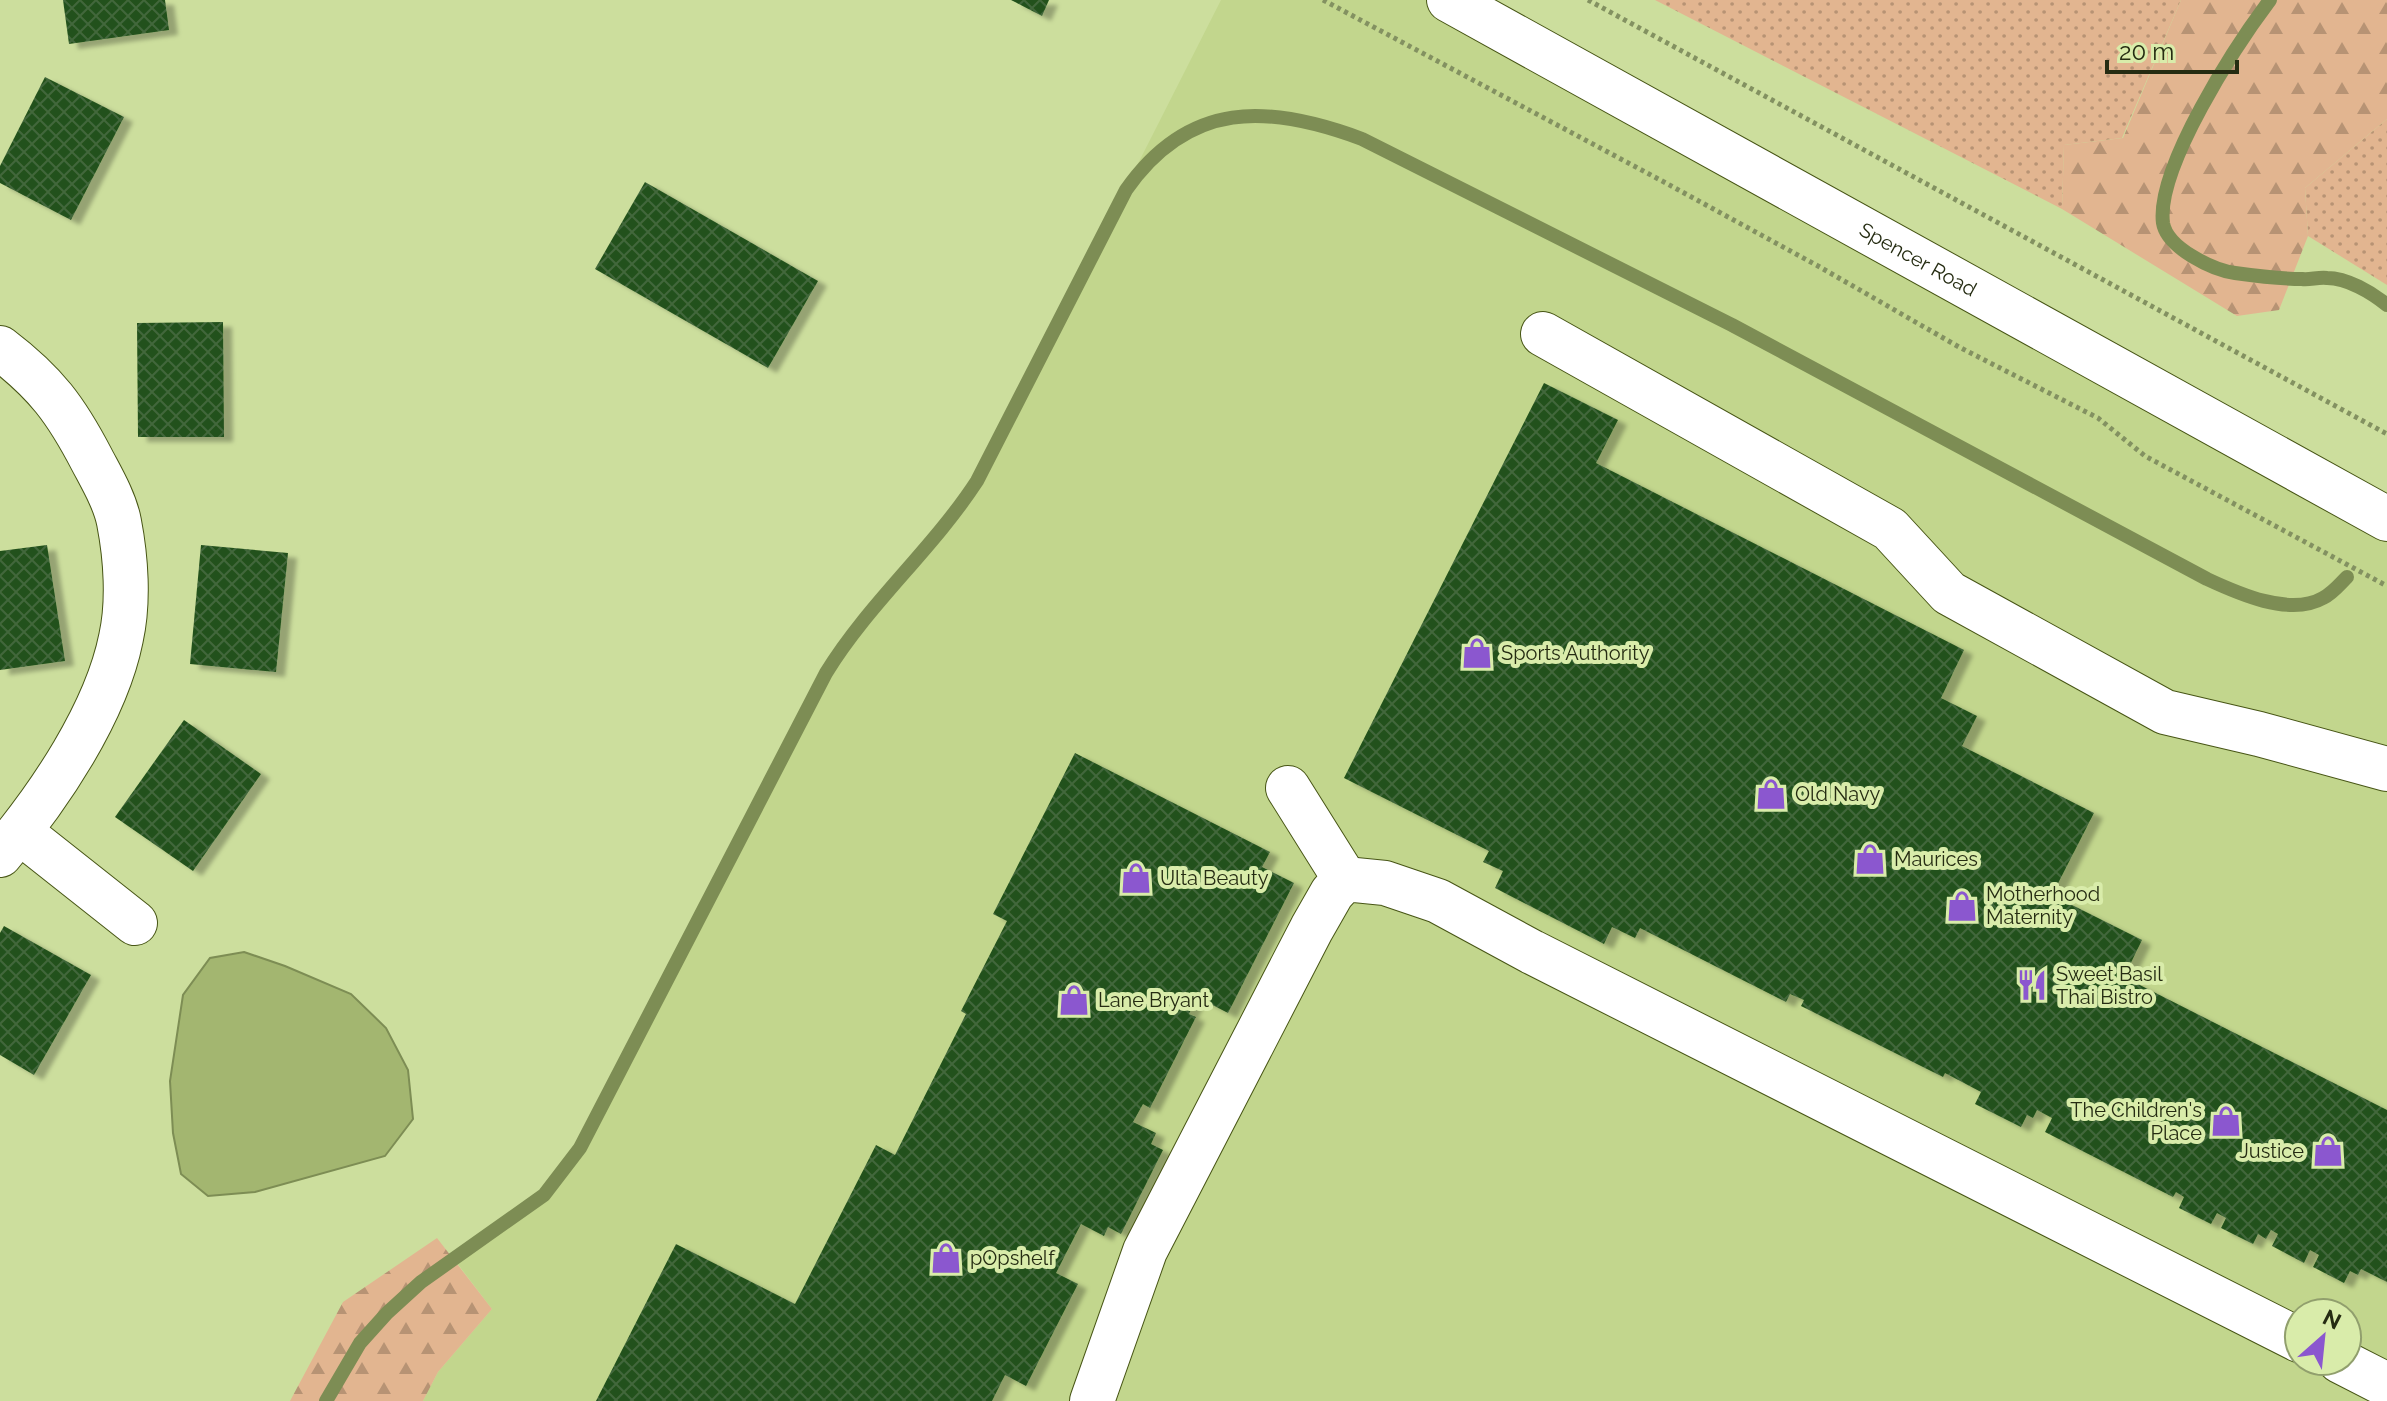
<svg xmlns="http://www.w3.org/2000/svg" width="2387" height="1401" font-family="Raleway,sans-serif">
<style>
.built{fill:#c2d68d;fill-rule:evenodd}
.grass{fill:url(#grass-dots)}
.forest{fill:url(#forest-firs)}
.water{fill:#a3b670;stroke:#7d8d54;stroke-width:2}
.lines{fill:none;stroke-linecap:round;stroke-linejoin:round}
.stream{stroke:#7d8d54;stroke-width:14}
.building{fill:url(#building-cross-hatch);filter:url(#shadow)}
.minor-casing{stroke:#475515;stroke-width:46}
.path{stroke:#839161;stroke-width:5;stroke-dasharray:4 4;stroke-linecap:butt}
.minor{stroke:#fff;stroke-width:44}
.labels{text-anchor:middle;stroke-width:8;stroke-linejoin:round;paint-order:stroke}
.street-label{font-size:20px;fill:#252c12;stroke:#d9ecaa}
.poi-label{font-size:20px;fill:#252c12;stroke:#d9ecaa;text-anchor:start}
</style>
<defs>
<pattern id="grass-dots" width="8" height="8" patternUnits="userSpaceOnUse" patternTransform="scale(2)"><rect width="8" height="8" fill="#e2b590"/><path d="M2 2h.1M6 6h.1" fill="none" stroke="#b79374" stroke-width="1.8" stroke-linecap="round"/></pattern>
<pattern id="forest-firs" width="22" height="20" patternUnits="userSpaceOnUse" patternTransform="scale(2)"><rect width="22" height="20" fill="#e2b590"/><path d="M5 1l3.5 6h-7zM16 11l3.5 6h-7z" fill="#b79374"/></pattern>
<pattern id="building-cross-hatch" width="8" height="8" patternUnits="userSpaceOnUse" patternTransform="scale(2)"><rect width="8" height="8" fill="#23511c"/><path d="M0 0l8 8M0 8l8-8" fill="none" stroke="#42673b"/></pattern>
<filter id="shadow"><feDropShadow dx="9" dy="5" stdDeviation="2" flood-color="#0004"/></filter>
</defs>
<rect width="100%" height="100%" fill="#ccde9d"/>
<path class="built" d="M1221,0H1449L2387,519V1401H423L438,1372L492,1309L454,1259L544,1195L580,1148L826,673L863,618L958,510L977,481ZM2299,1313H2347V1361H2299Z"/>
<g class="grass">
<polygon points="1655,0 2181,0 2122,138 2064,145 2062,209"/>
<polygon points="2387,119 2387,285 2308,236 2305,188"/>
</g>
<g class="forest">
<polygon points="2181,0 2387,0 2387,119 2305,188 2308,236 2279,310 2237,316 2062,209 2064,145 2123,138"/>
<polygon points="437,1238 492,1309 438,1372 423,1401 290,1401 343,1302"/>
</g>
<polygon class="water" points="244,952 285,966 351,994 386,1028 408,1070 413,1119 385,1156 255,1192 208,1196 181,1174 173,1133 170,1081 183,995 210,958"/>
<g class="lines">
<g class="stream">
<path d="M2270,0C2236,45 2156,168 2163,223C2167,248 2213,270 2235,273C2257,276 2280,279 2302,279C2310,280 2318,277 2327,278C2347,278 2371,292 2387,305"/>
<path d="M326,1401L360,1343L387,1313L421,1282L544,1195L580,1148L826,673C869,603 932,550 977,481L1126,190C1189,100 1268,104 1362,139L1732,325L2207,579C2237,593 2290,617 2323,598C2333,593 2339,585 2347,577"/>
</g>
</g>
<g class="building">
<polygon points="63,0 165,0 169,30 69,44"/>
<polygon points="1011,0 1049,0 1042,16"/>
<polygon points="45,77 124,117 71,220 0,183 0,166"/>
<polygon points="645,182 818,281 768,368 595,269"/>
<polygon points="223,322 224,437 138,437 137,323"/>
<polygon points="1544,383 1618,420 1596,463 1964,650 1941,698 1977,716 1962,746 2094,813 2052,895 2142,940 2124,977 2387,1110 2387,1282 2361,1269 2358,1275 2350,1271 2344,1283 2313,1267 2319,1255 2310,1250 2304,1263 2272,1246 2278,1234 2271,1230 2266,1239 2258,1234 2253,1244 2221,1228 2226,1218 2217,1213 2211,1224 2179,1208 2184,1197 2176,1192 2173,1197 2045,1132 2052,1118 2037,1110 2033,1118 2027,1115 2021,1127 1975,1104 1981,1092 1945,1073 1943,1077 1801,1006 1804,1000 1790,994 1786,1002 1640,928 1635,938 1612,927 1604,944 1495,888 1503,871 1483,862 1489,851 1344,778"/>
<polygon points="47,545 65,661 0,670 0,551"/>
<polygon points="201,545 288,553 276,672 190,664"/>
<polygon points="184,720 261,774 193,871 115,817"/>
<polygon points="1075,753 1270,852 1262,867 1294,883 1228,1013 1197,997 1189,1014 1196,1017 1150,1108 1143,1104 1133,1122 1156,1133 1151,1144 1163,1150 1121,1234 1108,1227 1104,1236 1081,1224 1056,1273 1078,1284 1026,1386 1005,1375 992,1401 596,1401 676,1244 795,1304 876,1145 895,1155 966,1014 961,1011 1007,921 993,914"/>
<polygon points="4,926 91,975 34,1075 0,1055 0,933"/>
</g>
<g class="lines">
<defs>
<g id="minor">
<path id="s1" d="M1449,0L2387,519"/>
<polyline points="1543,334 1890,529 1949,593 2165,712 2259,734 2387,769"/>
<path d="M0,348C46,383 66,410 92,460C102,479 115,501 119,522C126,558 129,602 121,638C106,713 49,797 0,855"/>
<polyline points="1288,788 1345,879"/>
<polyline points="20,832 135,923"/>
<polyline points="2340,1361 2387,1385"/>
<polyline points="1092,1401 1145,1251 1312,928 1332,893 1345,879 1385,883 1438,901 1532,952 2299,1340"/>
</g>
</defs>
<use href="#minor" class="minor-casing"/>
<g class="path">
<polyline points="1323,0 1664,182 1818,266 1959,347 2098,418 2145,456 2387,586"/>
<polyline points="1588,0 2387,434"/>
</g>
<use href="#minor" class="minor"/>
</g>
<defs>
<symbol id="shop-bare" viewBox="-9 -9 18 18"><path d="M-5-2.5h2.3a2.7 3.5 0 0 1 5.4 0H5L5.5 6h-11ZM-1.5-2.5h3a1.5 2.3 0 0 0-3 0Z" fill="#8b57cf" stroke="#d9ecaa" stroke-width="2.5" paint-order="stroke"/></symbol>
<symbol id="restaurant-bare" viewBox="-9 -9 18 18"><path d="M-5-6h1v4h1v-4h1v4h1v-4h1v5L-1.5 .5V6h-2V.5L-5-1ZM5-6V6H3V1.5H1.5Q1.5-4 5-6Z" fill="#8b57cf" stroke="#d9ecaa" stroke-width="2.5" paint-order="stroke"/></symbol>
</defs>
<g fill-rule="evenodd">
<use href="#shop-bare" x="1455" y="631" width="44" height="44"/>
<use href="#shop-bare" x="1749" y="772" width="44" height="44"/>
<use href="#shop-bare" x="1848" y="837" width="44" height="44"/>
<use href="#shop-bare" x="1114" y="856" width="44" height="44"/>
<use href="#shop-bare" x="1940" y="884" width="44" height="44"/>
<use href="#restaurant-bare" x="2010" y="963" width="44" height="44"/>
<use href="#shop-bare" x="1052" y="978" width="44" height="44"/>
<use href="#shop-bare" x="2204" y="1099" width="44" height="44"/>
<use href="#shop-bare" x="2306" y="1129" width="44" height="44"/>
<use href="#shop-bare" x="924" y="1236" width="44" height="44"/>
</g>
<g class="labels">
<g class="street-label">
<text dy="7" stroke="none"><textPath href="#s1" startOffset="536">Spencer Road</textPath></text>
</g>
<g class="poi-label">
<text x="1501" y="660">Sports Authority</text>
<text x="1795" y="801">Old Navy</text>
<text x="1894" y="866">Maurices</text>
<text x="1160" y="885">Ulta Beauty</text>
<text x="1986" y="901">Motherhood<tspan x="1986" dy="23">Maternity</tspan></text>
<text x="2056" y="981">Sweet Basil<tspan x="2056" dy="23">Thai Bistro</tspan></text>
<text x="1098" y="1007">Lane Bryant</text>
<text x="2202" y="1117" text-anchor="end">The Children's<tspan x="2202" dy="23">Place</tspan></text>
<text x="2304" y="1158" text-anchor="end">Justice</text>
<text x="970" y="1265">pOpshelf</text>
</g>
</g>
<g transform="translate(2323 1337) rotate(27)"><circle r="38" fill="#d9ecaa" stroke="#919f6d" stroke-width="2"/>
<path d="M0-6L14 30L0 20L-14 30Z" fill="#8b57cf"/>
<text y="-12" font-size="22" font-weight="bold" text-anchor="middle" fill="#252c12">N</text>
</g>
<path d="M2107 60v12h130v-12" fill="none" stroke="#252c12" stroke-width="4"/>
<text x="2119" y="60" font-size="24" fill="#252c12" stroke="#d9ecaa" stroke-width="6" paint-order="stroke">20 m</text>
</svg>
